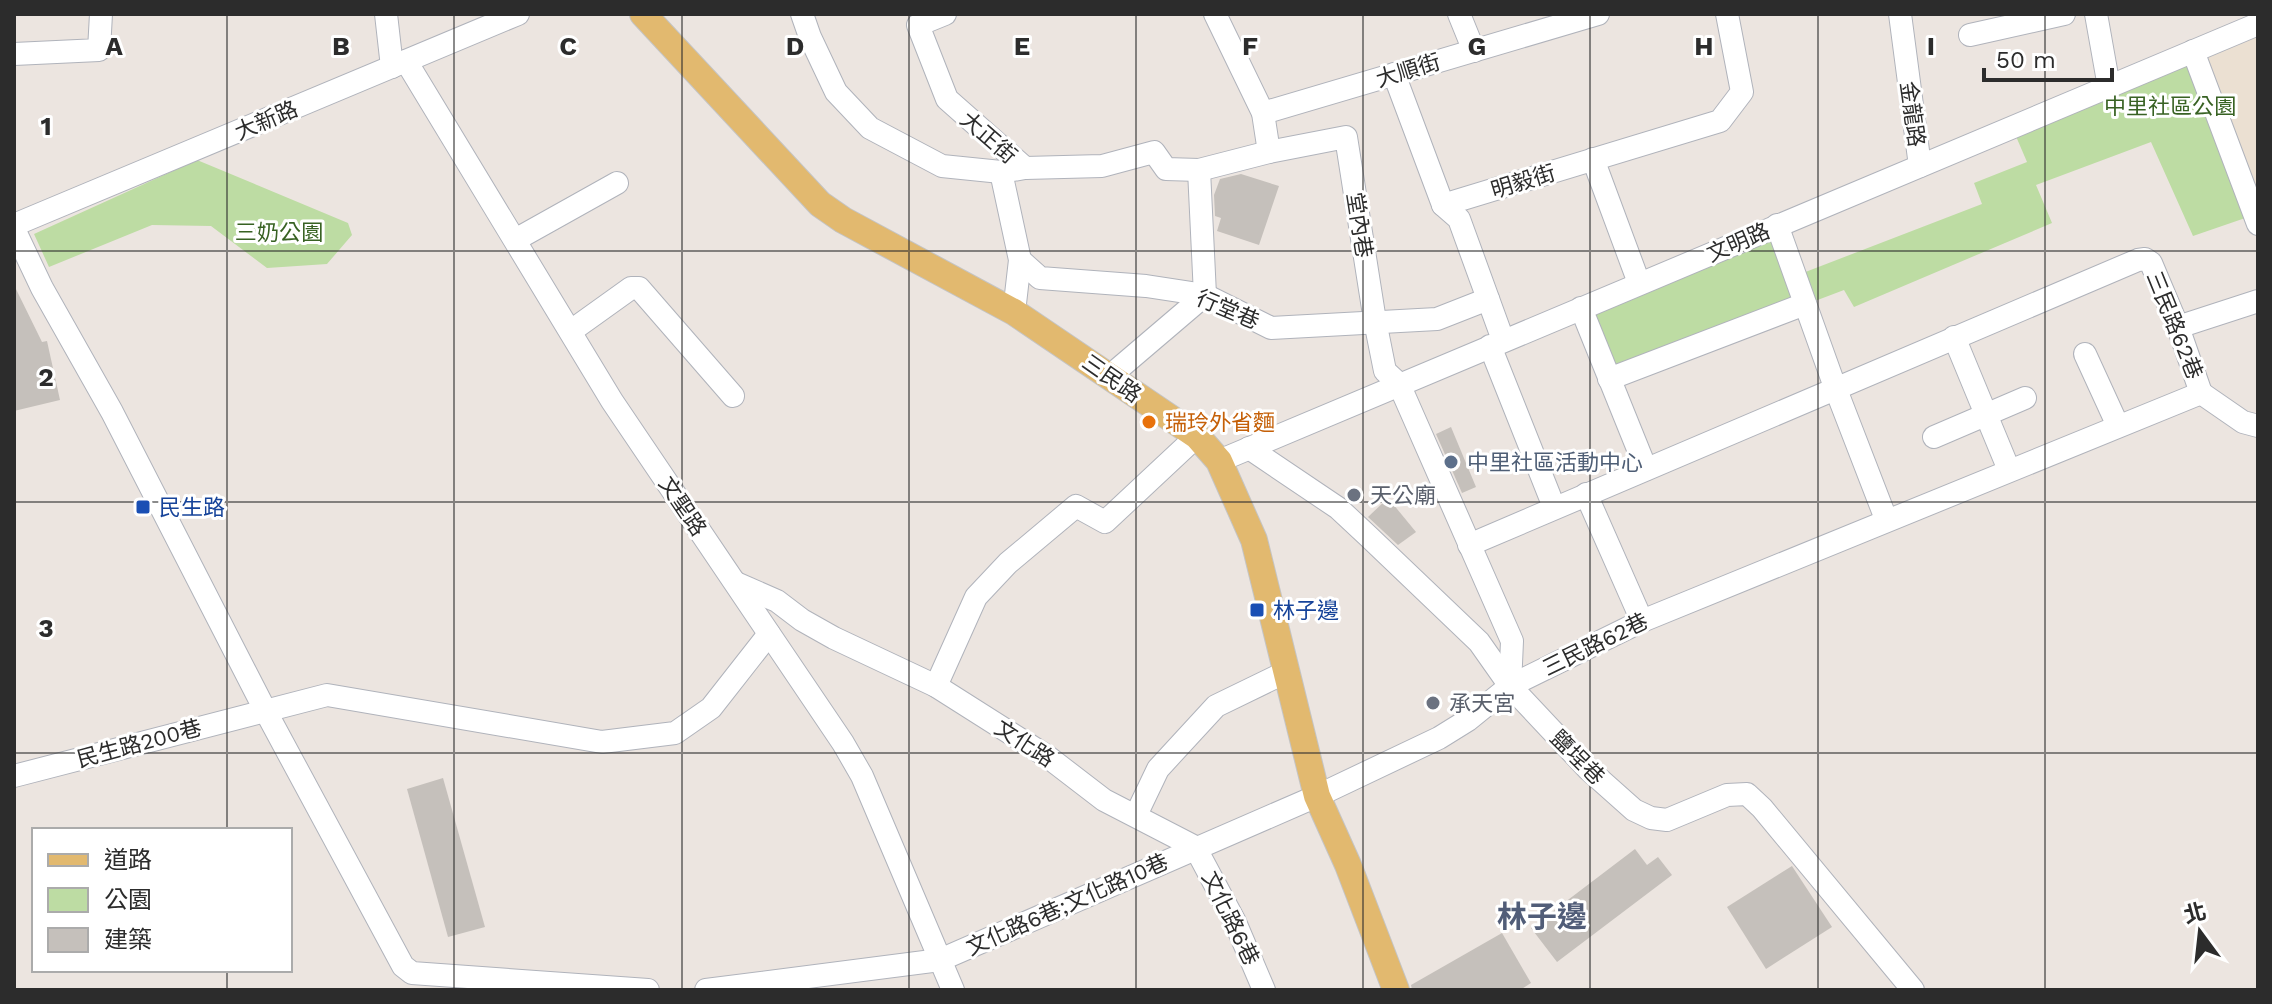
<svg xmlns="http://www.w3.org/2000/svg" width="2272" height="1004" font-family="'Work Sans','Noto Sans TC',sans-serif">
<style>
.education{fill:#ebe0d2}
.green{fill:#bddca3}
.building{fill:#c5c0bb}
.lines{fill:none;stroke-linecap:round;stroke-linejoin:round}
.minor-casing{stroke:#b0b3bb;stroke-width:24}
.major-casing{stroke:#c4c4c4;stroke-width:28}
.minor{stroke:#fff;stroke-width:22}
.major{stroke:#e2b96f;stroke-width:26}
.grid{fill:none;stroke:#2c2c2c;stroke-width:2;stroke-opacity:0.55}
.food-dot{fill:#e8710a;stroke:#fff;stroke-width:3}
.service-dot{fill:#5c6f8a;stroke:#fff;stroke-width:3}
.worship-dot{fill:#6b7280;stroke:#fff;stroke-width:3}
.transit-dot{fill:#1a4fb4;stroke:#fff;stroke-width:3}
.labels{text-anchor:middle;stroke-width:6;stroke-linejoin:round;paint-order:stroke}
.street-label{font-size:22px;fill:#2c2c2c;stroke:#fff}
.park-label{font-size:22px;fill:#386223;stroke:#fff}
.food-label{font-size:22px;fill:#c56008;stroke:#fff;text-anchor:start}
.service-label{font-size:22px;fill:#4e5e75;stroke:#fff;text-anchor:start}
.worship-label{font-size:22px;fill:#5b616d;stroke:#fff;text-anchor:start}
.transit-label{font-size:22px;fill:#164399;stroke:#fff;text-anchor:start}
.district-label{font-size:30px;font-weight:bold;fill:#515d78;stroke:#fff}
.grid-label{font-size:26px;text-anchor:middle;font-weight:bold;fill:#2c2c2c;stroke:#fff;stroke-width:6;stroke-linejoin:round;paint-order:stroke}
</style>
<rect width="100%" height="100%" fill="#ece5e0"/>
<polygon class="education" points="2258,34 2258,200 2204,57"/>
<g class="green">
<polygon points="2193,51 2254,215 2193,236 2151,142 2036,185 2052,223 1854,307 1844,290 1609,379 1581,308 1777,225 1795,276 1982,204 1974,183 2027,162 2012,127"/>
<polygon points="197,160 348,223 352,235 327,264 267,268 211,226 152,225 49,267 34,234"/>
</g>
<g class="building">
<polygon points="1241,174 1279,186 1259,245 1217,231 1221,218 1215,216 1214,195 1220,179"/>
<polygon points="14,285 42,342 47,341 60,400 14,411"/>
<polygon points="1451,427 1476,487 1462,493 1436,434"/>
<polygon points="1388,498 1416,532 1398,545 1368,517"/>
<polygon points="443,778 485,927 448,937 407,789"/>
<polygon points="1635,849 1647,865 1658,857 1672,875 1557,962 1531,928"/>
<polygon points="1792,866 1832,927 1766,969 1727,907"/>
<polygon points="1502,933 1531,983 1520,990 1412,990 1411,985"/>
</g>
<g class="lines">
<defs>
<g id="minor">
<polyline points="386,14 392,67"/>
<polyline points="802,14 810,37 836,92 870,128 942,166 1001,172"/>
<polyline points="945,14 918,25 947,99 1025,168 1001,172 1020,260 1014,312"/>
<polyline points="1459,14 1474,51"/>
<polyline points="1900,14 1920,166"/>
<polyline points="2096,14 2109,87"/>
<polyline points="1970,35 2064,14"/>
<polyline points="2193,51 2258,224"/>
<polyline points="14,54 99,50 101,14"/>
<polyline points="406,61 612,401 843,743 862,776 953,990"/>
<polyline points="1394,74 1443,205 1720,121 1742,92 1727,14"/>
<polyline points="1263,113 1598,14"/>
<polyline points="1269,152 1346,137 1375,321 1385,371 1399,384 1512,641 1510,686"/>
<polyline points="1593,159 1639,283"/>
<polyline points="1025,168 1102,166 1154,152 1166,169 1199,170 1269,152 1263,113 1215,14"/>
<polyline points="1443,205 1459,219 1503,340"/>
<polyline points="14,225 518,14"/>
<polyline points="1777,225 1835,387 1886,519"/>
<polyline points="14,229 42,288 112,412 265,710 403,966 412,973 648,990"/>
<polyline points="515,240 617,183"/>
<polyline points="1020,260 1040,278 1146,286 1205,295 1271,328 1437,319 1488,299"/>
<polyline points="1581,308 1646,469"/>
<polyline points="2178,327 2258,301"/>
<polyline points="571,331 631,288 639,288 733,396"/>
<polyline points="1954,337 2009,470"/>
<polyline points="1490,346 1554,507"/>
<polyline points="2085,354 2118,426"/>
<polyline points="1110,376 1205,295 1199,170"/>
<polyline points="1609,379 1805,304"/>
<polyline points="2201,393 2243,422 2258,426"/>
<polyline points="1934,437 2025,398"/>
<polyline points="1249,448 1338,508 1368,536 1479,642 1510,686 1588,769 1634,810 1651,818 1667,820 1727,795 1747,794 1762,808 1913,990"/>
<polyline points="1219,461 2258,24"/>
<polyline points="1586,494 1642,621"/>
<polyline points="1469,545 2138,260 2145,259 2151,263 2178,327 2201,393"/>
<polyline points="736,583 777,601 802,620 834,638 936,686 1048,757 1104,800 1195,847"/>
<polyline points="936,686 976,597 1008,563 1076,506 1105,522 1197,436"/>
<polyline points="14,776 327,695 602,742 675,733 711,708 769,634"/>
<polyline points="1136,815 1158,769 1216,706 1286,672"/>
<polyline points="1195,847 1235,922 1264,990"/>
<polyline points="706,990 940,960 1317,796 1439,738 1468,720 1510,686 1642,621 2201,393"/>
</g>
<polyline id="major" points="643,14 820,204 843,220 1014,312 1197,436 1219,461 1254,540 1317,796 1348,865 1396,990"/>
</defs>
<use href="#minor" class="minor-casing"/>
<use href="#major" class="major-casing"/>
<use href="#minor" class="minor"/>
<use href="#major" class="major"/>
</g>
<path class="grid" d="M227,14V830M454,14V990M682,14V990M909,14V990M1136,14V990M1363,14V990M1590,14V990M1818,14V990M2045,14V990M14,251H2258M14,502H2258M14,753H2258M227,970V990"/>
<circle class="food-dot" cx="1149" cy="422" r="8"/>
<circle class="service-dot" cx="1451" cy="462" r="8"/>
<g class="worship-dot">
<circle cx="1354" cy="495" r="8"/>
<circle cx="1433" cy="703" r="8"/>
</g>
<g class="transit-dot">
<rect x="135" y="499" width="16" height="16" rx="4"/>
<rect x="1249" y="602" width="16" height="16" rx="4"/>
</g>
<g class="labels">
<g class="street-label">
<text transform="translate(1408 70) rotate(-17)" y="8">大順街</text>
<text transform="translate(1913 114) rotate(82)" y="8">金龍路</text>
<text transform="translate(266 120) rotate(-23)" y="8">大新路</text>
<text transform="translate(989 137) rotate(41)" y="8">大正街</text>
<text transform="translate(1523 181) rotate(-17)" y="8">明毅街</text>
<text transform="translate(1360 225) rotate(81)" y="8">堂內巷</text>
<text transform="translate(1738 242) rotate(-23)" y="8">文明路</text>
<text transform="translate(1228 309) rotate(23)" y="8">行堂巷</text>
<text transform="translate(2175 325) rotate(68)" y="8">三民路62巷</text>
<text transform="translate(1112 378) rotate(35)" y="8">三民路</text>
<text transform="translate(683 506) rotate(56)" y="8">文聖路</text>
<text transform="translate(1595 644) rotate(-26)" y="8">三民路62巷</text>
<text transform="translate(139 743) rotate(-15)" y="8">民生路200巷</text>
<text transform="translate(1025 743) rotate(33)" y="8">文化路</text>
<text transform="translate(1578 757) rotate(45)" y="8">鹽埕巷</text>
<text transform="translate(1067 904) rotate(-24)" y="8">文化路6巷;文化路10巷</text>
<text transform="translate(1231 918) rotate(64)" y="8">文化路6巷</text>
</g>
<g class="park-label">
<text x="2170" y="114">中里社區公園</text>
<text x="279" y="240">三奶公園</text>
</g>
<g class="food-label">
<text x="1165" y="430">瑞玲外省麵</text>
</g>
<g class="service-label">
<text x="1467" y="470">中里社區活動中心</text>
</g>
<g class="worship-label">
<text x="1370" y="503">天公廟</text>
<text x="1449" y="711">承天宮</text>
</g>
<g class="transit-label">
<text x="159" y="515">民生路</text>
<text x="1273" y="618">林子邊</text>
</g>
<g class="district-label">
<text x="1542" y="927">林子邊</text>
</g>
</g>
<g class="grid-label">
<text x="114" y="55">A</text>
<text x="341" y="55">B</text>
<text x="568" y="55">C</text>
<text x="795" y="55">D</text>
<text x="1022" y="55">E</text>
<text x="1250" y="55">F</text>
<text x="1477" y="55">G</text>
<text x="1704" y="55">H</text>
<text x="1931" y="55">I</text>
<text x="46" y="135">1</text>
<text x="46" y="386">2</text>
<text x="46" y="637">3</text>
</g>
<rect width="2272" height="1004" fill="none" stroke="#2c2c2c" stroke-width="32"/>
<rect x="32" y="828" width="260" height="144" fill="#ffffff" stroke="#ababab" stroke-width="2"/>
<rect x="48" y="854" width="40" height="12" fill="#e2b96f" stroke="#ababab" stroke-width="2"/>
<text x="104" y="868" font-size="24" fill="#2c2c2c">道路</text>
<rect x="48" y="888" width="40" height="24" fill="#bddca3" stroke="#ababab" stroke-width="2"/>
<text x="104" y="908" font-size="24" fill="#2c2c2c">公園</text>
<rect x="48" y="928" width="40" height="24" fill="#c5c0bb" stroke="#ababab" stroke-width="2"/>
<text x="104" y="948" font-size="24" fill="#2c2c2c">建築</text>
<g transform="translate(2200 932) rotate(345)" stroke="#ffffff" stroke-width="6" paint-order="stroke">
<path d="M0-6L14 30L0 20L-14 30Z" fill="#2c2c2c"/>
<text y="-12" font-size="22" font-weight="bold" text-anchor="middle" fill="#2c2c2c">北</text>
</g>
<path d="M1984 68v12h128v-12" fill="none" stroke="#2c2c2c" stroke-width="4"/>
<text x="1996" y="68" font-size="24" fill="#2c2c2c" stroke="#ffffff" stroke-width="6" paint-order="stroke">50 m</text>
</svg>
